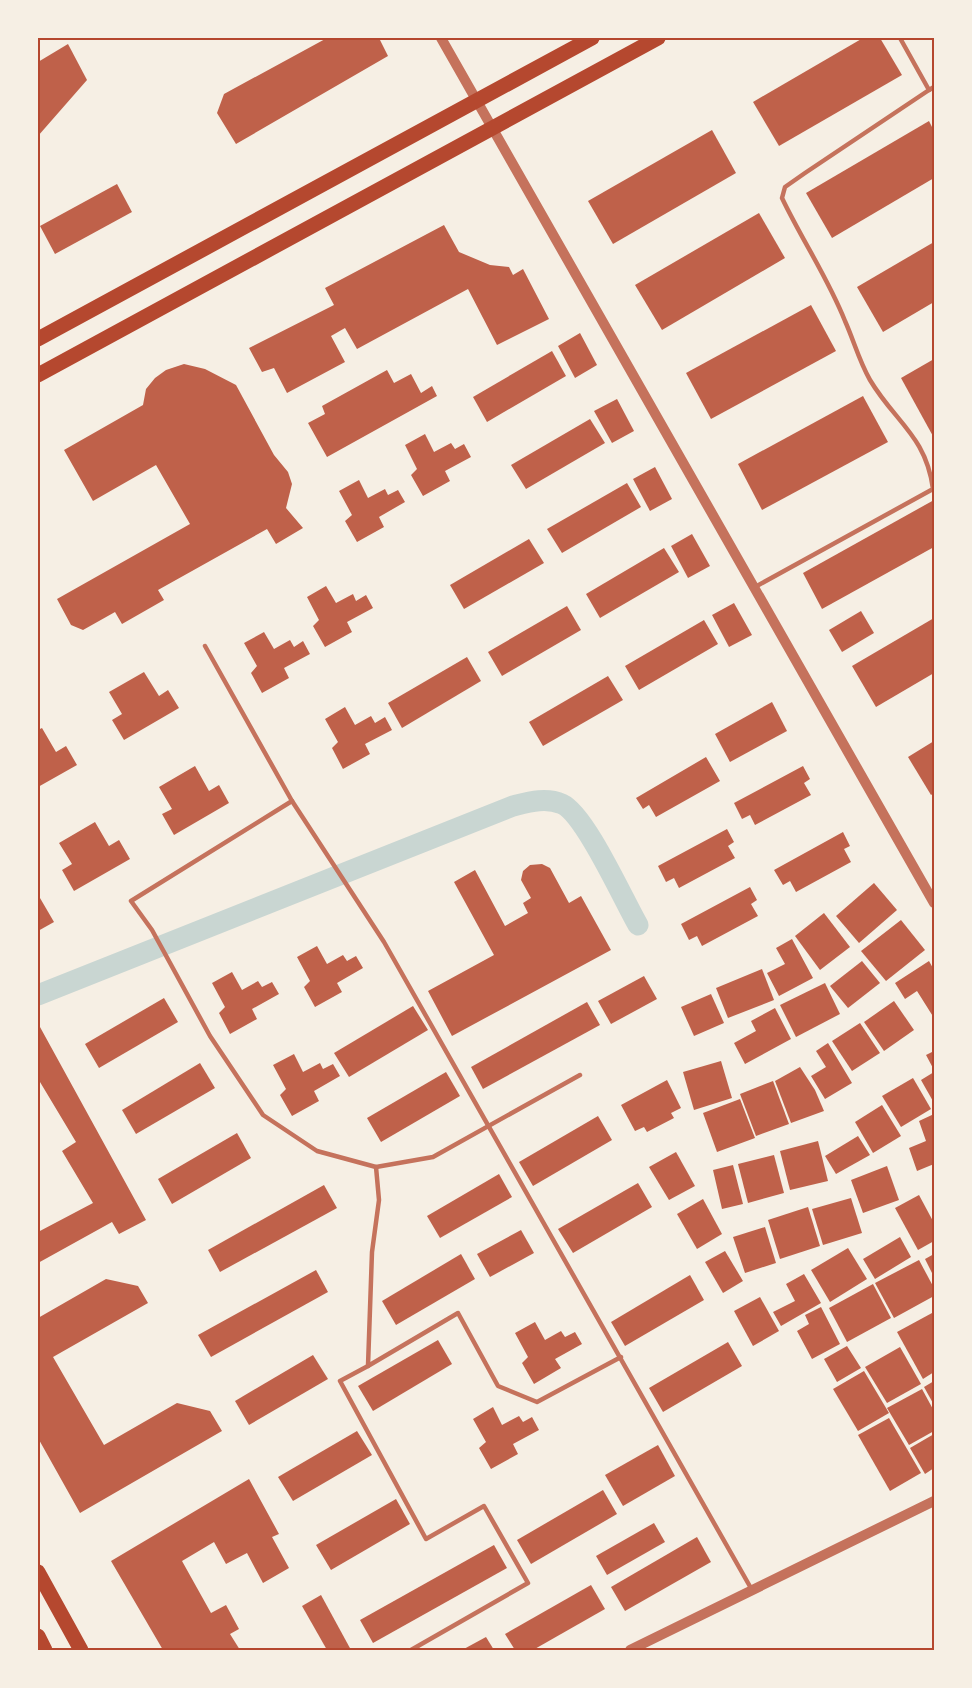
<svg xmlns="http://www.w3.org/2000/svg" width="972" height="1688" font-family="'Alegreya Sans',sans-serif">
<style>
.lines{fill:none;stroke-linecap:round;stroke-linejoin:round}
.canal{stroke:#c9d6d2;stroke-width:21}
.building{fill:#bf614a}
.service{stroke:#c5725c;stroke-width:4.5}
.tertiary{stroke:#c5725c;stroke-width:10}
.primary{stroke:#b5482f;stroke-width:15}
.neatline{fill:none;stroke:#b5482f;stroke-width:2}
</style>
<rect width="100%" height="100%" fill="#f6efe4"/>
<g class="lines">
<path class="canal" d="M38,995L513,806C529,802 546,797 562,804C585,814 624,901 638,925"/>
</g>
<g class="building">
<polygon points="327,38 385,38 380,40 388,56 236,144 217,113 224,94"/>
<polygon points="863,38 880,38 902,75 779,146 753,102"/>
<polygon points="68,44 87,80 38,136 38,62"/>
<polygon points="929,121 934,131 934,178 832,238 806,193"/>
<polygon points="712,130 736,173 613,244 588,201"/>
<polygon points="117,184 132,212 55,254 40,226"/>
<polygon points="759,213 785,258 662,330 635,285"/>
<polygon points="444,225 459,252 490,265 509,267 513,275 523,269 549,319 497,345 468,289 357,349 345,328 331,336 345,362 287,393 274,368 262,372 249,348 334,305 325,288"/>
<polygon points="934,242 934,302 883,332 857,287"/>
<polygon points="811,305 836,351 711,419 686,373"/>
<polygon points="580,333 597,365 575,378 558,346"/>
<polygon points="552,351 566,376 487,422 473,397"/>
<polygon points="934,359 934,438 901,378"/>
<polygon points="184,364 205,369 236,385 274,455 288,472 292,484 286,508 303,528 276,544 267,529 158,590 164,600 122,624 115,612 83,630 71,625 57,599 190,524 156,465 93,501 64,450 143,405 146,389 155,378 166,370"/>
<polygon points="387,370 394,383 411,374 421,393 432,386 437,396 327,457 308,423 325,414 322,406"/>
<polygon points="863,396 888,442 762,510 738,464"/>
<polygon points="617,399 634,431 612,443 594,411"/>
<polygon points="590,419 605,443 526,489 511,465"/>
<polygon points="425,434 434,452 451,443 455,449 464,444 471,457 445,471 450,481 423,496 411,475 417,469 405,445"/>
<polygon points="655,467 672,499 650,511 633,479"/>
<polygon points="359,480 368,498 385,489 388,495 398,490 405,502 379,517 384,527 357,542 345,521 352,515 339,491"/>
<polygon points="627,483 641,507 562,553 547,529"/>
<polygon points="934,500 934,547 822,609 803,573"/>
<polygon points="692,534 710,566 688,578 671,546"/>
<polygon points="529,539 544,563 464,609 450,585"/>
<polygon points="664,548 679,572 600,618 586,594"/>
<polygon points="326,586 336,603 353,594 356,601 366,595 373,608 347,622 352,632 325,647 313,626 319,620 307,597"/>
<polygon points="734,603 752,635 729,647 712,615"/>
<polygon points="567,606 581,630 502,676 488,652"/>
<polygon points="861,611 874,633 842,652 829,630"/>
<polygon points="934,618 934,673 876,707 852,666"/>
<polygon points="704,620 718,644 639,690 625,666"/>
<polygon points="264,632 274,649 290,640 294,647 303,641 310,654 284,668 289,678 262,693 251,673 257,666 244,643"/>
<polygon points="467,657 481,681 402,728 388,703"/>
<polygon points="144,672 159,696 168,690 179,708 124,740 112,720 122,714 109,692"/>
<polygon points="608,676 623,700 543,746 529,722"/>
<polygon points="772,702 787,731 730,762 715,734"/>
<polygon points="345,707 355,725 371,716 375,723 385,717 392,730 365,744 370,754 343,769 332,748 338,742 325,719"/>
<polygon points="42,728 56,752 66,746 77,765 38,787 38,730"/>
<polygon points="934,741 934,793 931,795 908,757"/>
<polygon points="706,757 720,781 656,817 649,805 643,809 636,798"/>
<polygon points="195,766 209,791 219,785 229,803 174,835 162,814 172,809 159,787"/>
<polygon points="803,766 810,779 804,783 811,795 755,825 750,815 742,819 734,803"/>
<polygon points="95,822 109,846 119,840 130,859 74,891 62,870 72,864 59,843"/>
<polygon points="727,829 734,842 728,846 735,858 679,888 674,878 666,882 658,866"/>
<polygon points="843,832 850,846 844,849 851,862 796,892 790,881 783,885 774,870"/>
<polygon points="542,864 550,868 569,903 581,896 611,950 452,1036 428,991 494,955 454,882 475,870 505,926 528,913 523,903 531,898 521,880 523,871 530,865"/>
<polygon points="874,883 897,910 859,943 836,916"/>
<polygon points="750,887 757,900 751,904 758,916 702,946 697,936 689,940 681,924"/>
<polygon points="40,898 54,922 38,931 38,899"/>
<polygon points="824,913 850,947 820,970 795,936"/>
<polygon points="901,920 925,950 886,981 861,951"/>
<polygon points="792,939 813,978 779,996 767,973 785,964 776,948"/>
<polygon points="317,946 327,964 343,955 347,961 356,956 363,968 337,983 342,992 315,1007 304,987 310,981 297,957"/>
<polygon points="862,961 880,983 848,1008 830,986"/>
<polygon points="929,961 934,970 934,1018 917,991 905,999 895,983"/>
<polygon points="762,969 774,1000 728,1018 716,988"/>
<polygon points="232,972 242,990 258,981 262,987 272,982 279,994 252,1009 257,1019 230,1034 219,1013 225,1007 212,983"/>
<polygon points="644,976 657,999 611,1024 598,1001"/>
<polygon points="825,983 840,1014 796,1037 780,1005"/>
<polygon points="711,994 724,1023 694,1036 681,1007"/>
<polygon points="164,998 178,1022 99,1068 85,1044"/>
<polygon points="894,1001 914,1030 884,1051 864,1022"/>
<polygon points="587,1002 600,1025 483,1089 471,1067"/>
<polygon points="413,1006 428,1030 349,1077 334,1053"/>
<polygon points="775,1008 791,1039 745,1064 734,1043 756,1031 751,1021"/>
<polygon points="860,1023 880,1053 852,1071 832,1041"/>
<polygon points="40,1027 146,1220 119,1234 112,1222 38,1263 38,1232 93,1203 62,1151 76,1142 40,1082 38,1083 38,1029"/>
<polygon points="828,1043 852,1083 825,1099 811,1076 826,1067 816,1051"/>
<polygon points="934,1051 934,1070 926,1055"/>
<polygon points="294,1054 303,1072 320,1063 323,1069 333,1064 340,1076 314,1091 319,1101 292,1116 280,1095 286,1089 273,1065"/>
<polygon points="721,1061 732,1098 694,1110 683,1072"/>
<polygon points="200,1063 215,1088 136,1134 122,1110"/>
<polygon points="800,1067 815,1090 824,1111 791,1123 775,1081"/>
<polygon points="446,1072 460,1096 381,1142 367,1118"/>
<polygon points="934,1072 934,1103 921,1080"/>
<polygon points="913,1078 931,1109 901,1127 882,1096"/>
<polygon points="667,1080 681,1108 671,1113 674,1118 647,1132 644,1127 635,1131 621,1105"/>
<polygon points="773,1081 789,1124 756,1136 740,1094"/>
<polygon points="740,1099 755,1138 717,1152 703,1113"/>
<polygon points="882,1105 901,1136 873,1153 855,1122"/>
<polygon points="934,1114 934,1164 917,1171 909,1148 926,1141 919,1121"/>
<polygon points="598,1116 612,1140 533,1186 519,1162"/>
<polygon points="237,1133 251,1158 172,1204 158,1179"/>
<polygon points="858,1136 870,1155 836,1174 825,1156"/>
<polygon points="818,1141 828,1181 790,1190 780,1151"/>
<polygon points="676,1152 695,1186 669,1200 649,1167"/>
<polygon points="774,1155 784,1193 748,1203 738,1164"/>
<polygon points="733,1165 743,1204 722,1209 713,1170"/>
<polygon points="887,1166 899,1200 863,1213 851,1180"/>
<polygon points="499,1174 512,1197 440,1238 427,1216"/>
<polygon points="638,1183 652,1207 573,1253 558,1229"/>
<polygon points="324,1185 337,1208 220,1272 208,1250"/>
<polygon points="919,1195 934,1223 934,1241 918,1250 895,1208"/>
<polygon points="851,1198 862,1233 823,1245 812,1209"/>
<polygon points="703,1199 722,1234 697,1249 677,1214"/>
<polygon points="808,1207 820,1246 780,1259 768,1220"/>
<polygon points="765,1227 776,1263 745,1273 733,1237"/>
<polygon points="521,1230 534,1253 490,1277 477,1254"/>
<polygon points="900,1237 911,1257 875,1279 863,1259"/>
<polygon points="848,1248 867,1279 830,1302 811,1270"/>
<polygon points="725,1251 743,1281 723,1293 705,1262"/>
<polygon points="461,1254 475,1279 396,1325 382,1301"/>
<polygon points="934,1254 934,1277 925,1259"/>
<polygon points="919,1260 934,1288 934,1296 894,1318 875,1283"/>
<polygon points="316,1270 328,1292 211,1357 198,1335"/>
<polygon points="804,1274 821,1303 781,1326 773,1312 795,1301 786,1284"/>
<polygon points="690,1275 704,1300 625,1346 611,1322"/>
<polygon points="106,1279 138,1286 148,1303 53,1357 104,1445 177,1403 210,1411 222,1431 80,1513 38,1438 38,1318"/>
<polygon points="873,1284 891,1318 847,1342 829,1308"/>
<polygon points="760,1297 779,1331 753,1346 734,1311"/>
<polygon points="821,1307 840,1344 812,1359 797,1331 809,1324 805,1315"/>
<polygon points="932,1313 934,1318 934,1372 923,1379 897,1332"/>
<polygon points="535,1322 545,1340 561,1331 565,1337 575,1332 582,1344 555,1359 561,1368 534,1384 522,1363 528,1357 515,1333"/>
<polygon points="438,1340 452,1364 373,1411 358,1386"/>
<polygon points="728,1342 742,1366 663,1412 649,1388"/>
<polygon points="847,1346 861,1368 837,1382 824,1359"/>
<polygon points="900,1347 921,1384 887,1403 865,1367"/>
<polygon points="313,1355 328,1379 249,1425 235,1401"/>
<polygon points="864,1371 889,1413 858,1431 833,1389"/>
<polygon points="934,1381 934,1405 924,1387"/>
<polygon points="922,1389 934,1411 934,1431 909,1445 887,1408"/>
<polygon points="493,1407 502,1425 519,1416 523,1422 532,1417 539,1430 513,1444 518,1454 491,1469 479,1448 486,1442 473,1419"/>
<polygon points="889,1418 921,1473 890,1491 858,1435"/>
<polygon points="357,1431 372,1455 293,1501 278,1477"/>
<polygon points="934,1434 934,1468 925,1474 910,1448"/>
<polygon points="658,1445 675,1476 623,1506 605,1475"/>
<polygon points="249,1479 279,1534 272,1537 289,1568 263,1583 247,1553 226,1564 214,1542 182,1561 211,1613 226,1605 239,1629 230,1634 240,1650 163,1650 111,1561"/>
<polygon points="603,1490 617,1514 531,1564 517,1540"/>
<polygon points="396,1499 410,1524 331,1570 316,1545"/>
<polygon points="654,1523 665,1542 607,1575 596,1556"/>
<polygon points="697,1537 711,1562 625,1611 611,1587"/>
<polygon points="494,1545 507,1568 373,1643 360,1620"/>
<polygon points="591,1585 605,1609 533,1650 515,1650 505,1634"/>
<polygon points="321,1595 351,1650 327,1650 302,1606"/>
<polygon points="486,1637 494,1650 462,1650"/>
</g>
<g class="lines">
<g class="service">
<polyline points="900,38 929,90 934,87"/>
<path d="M755,587L933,489C926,436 895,422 870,380C859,361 854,341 845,321C828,278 802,240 782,198L785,187L805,173L929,90"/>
<polyline points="205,646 292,801 384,942 752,1590"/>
<polyline points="292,801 131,901 152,930 210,1036 263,1115 317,1151 376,1167 433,1157 580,1075"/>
<polyline points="376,1167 379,1200 372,1252 368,1366 458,1313 498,1386 537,1402 621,1357"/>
<polyline points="368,1366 340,1381 426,1539 484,1506 528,1583 411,1650"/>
</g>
<g class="tertiary">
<polyline points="441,38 934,903"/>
<polyline points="630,1650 934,1501"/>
</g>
<g class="primary">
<polyline points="38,339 592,38"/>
<polyline points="38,375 658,38"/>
<polyline points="38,1572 81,1650"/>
<polyline points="38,1636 45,1650"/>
</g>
</g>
<rect width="972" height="1688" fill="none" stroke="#f6efe4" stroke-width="78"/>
<rect x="39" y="39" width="894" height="1610" class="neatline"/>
</svg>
